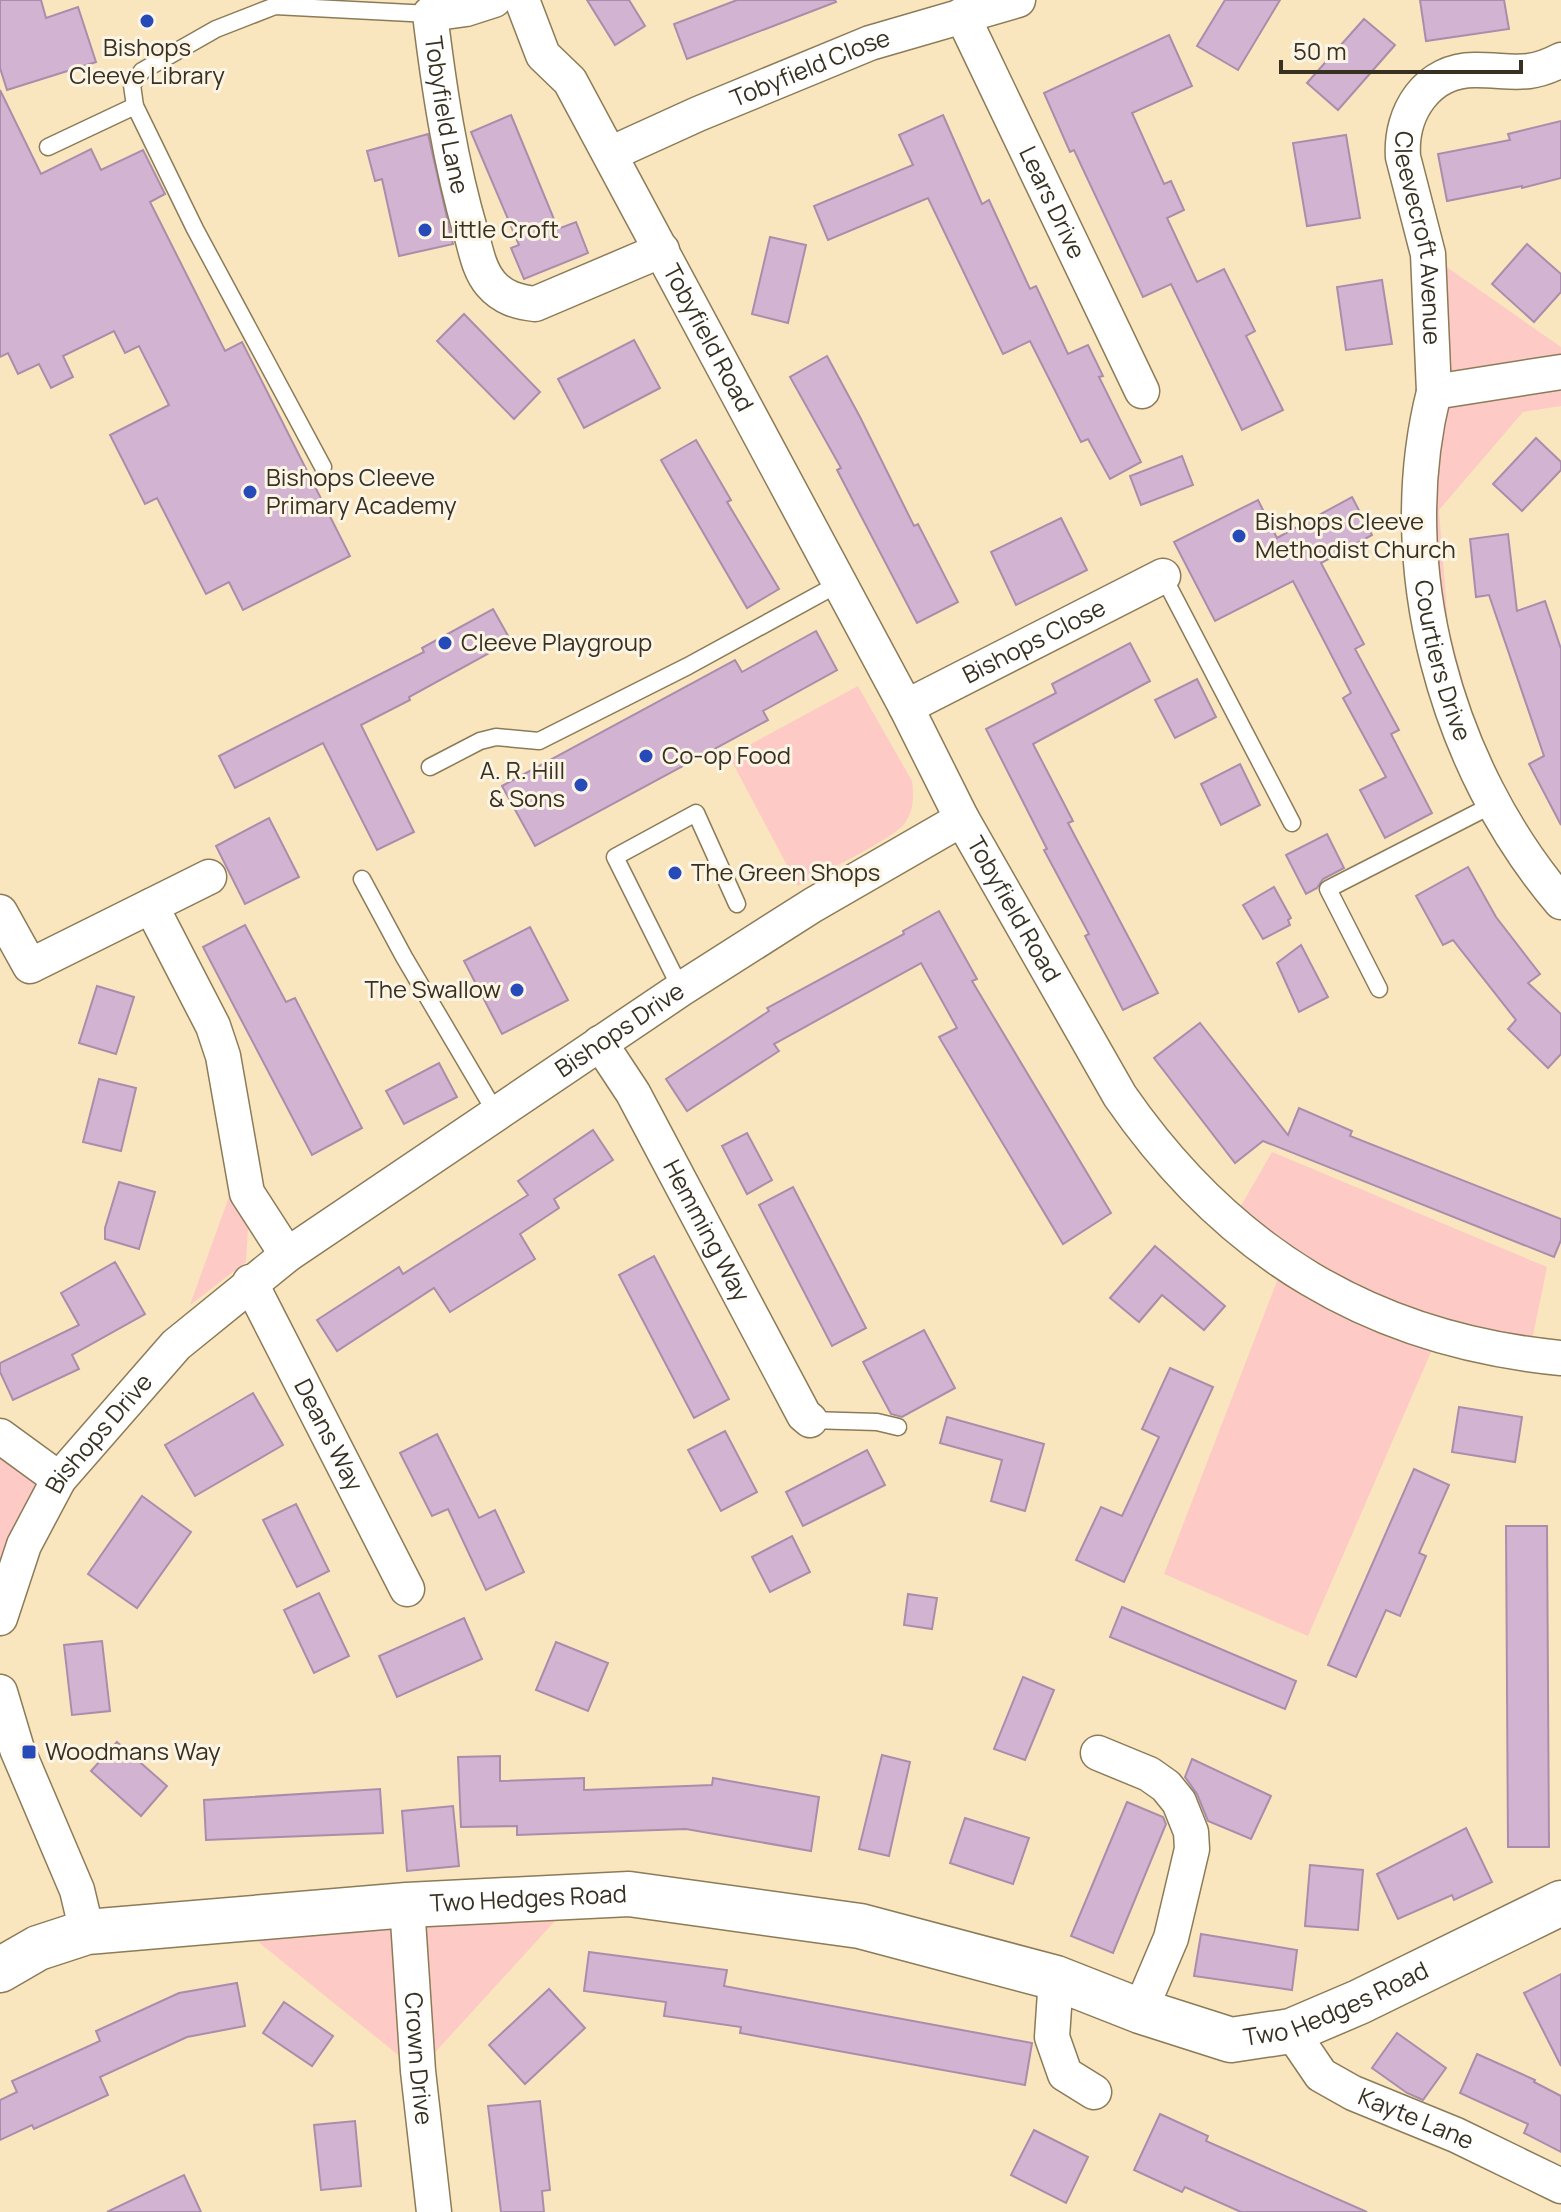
<svg xmlns="http://www.w3.org/2000/svg" width="1561" height="2212" font-family="Manrope,sans-serif">
<style>
.green{fill:#fdcac5}
.building{fill:#d2b3d2;stroke:#aa8dab;stroke-width:2}
.lines{fill:none;stroke-linecap:round;stroke-linejoin:round}
.lane-casing{stroke:#8c7b57;stroke-width:19}
.street-casing{stroke:#8c7b57;stroke-width:37}
.secondary-casing{stroke:#8c7b57;stroke-width:47}
.lane{stroke:#fff;stroke-width:16}
.street{stroke:#fff;stroke-width:34}
.secondary{stroke:#fff;stroke-width:44}
.poi-dot{fill:#274ab9;stroke:#fcf5e5;stroke-width:3}
.labels{text-anchor:middle;stroke-width:6;stroke-linejoin:round;paint-order:stroke}
.poi-label{font-size:24px;fill:#383121;stroke:#fcf5e5;text-anchor:start}
.street-label{font-size:24px;fill:#383121;stroke:#fcf5e5}
</style>
<rect width="100%" height="100%" fill="#f9e6bf"/>
<g class="green">
<path d="M1428,254L1561,347V406L1523,412L1439,510L1448,625L1479,742L1521,824L1561,874V902C1446,767 1390,566 1434,392Z"/>
<path d="M858,686L912,781C914,796 914,810 905,823C894,839 819,874 798,886L729,756Z"/>
<polygon points="1272,1152 1547,1267 1529,1355 1438,1336 1308,1636 1164,1574 1284,1263 1231,1223"/>
<polygon points="230,1194 248,1228 246,1262 190,1305"/>
<polygon points="0,1436 59,1479 0,1618"/>
<polygon points="577,1897 418,2071 231,1920"/>
</g>
<g class="building">
<polygon points="0,0 41,0 46,18 78,7 96,62 7,90 0,68"/>
<polygon points="587,0 629,0 645,26 615,45"/>
<polygon points="737,0 835,0 836,2 687,59 674,24"/>
<polygon points="1225,0 1280,0 1238,70 1197,46"/>
<polygon points="1420,0 1504,0 1509,29 1426,41"/>
<polygon points="1364,19 1395,45 1338,110 1307,83"/>
<polygon points="1169,35 1192,86 1132,113 1164,184 1171,181 1184,210 1167,218 1197,282 1224,269 1255,331 1246,336 1283,410 1242,430 1171,284 1143,297 1074,150 1070,152 1044,93"/>
<polygon points="0,90 41,174 91,149 101,170 143,150 165,194 150,202 225,351 242,342 350,556 243,610 229,582 206,594 157,498 145,504 110,435 169,405 139,346 125,353 114,331 63,356 73,377 51,388 39,364 18,374 8,353 0,357"/>
<polygon points="511,115 558,229 576,222 588,253 524,279 511,248 519,245 471,132"/>
<polygon points="943,115 982,204 989,200 1030,289 1036,286 1068,354 1088,345 1103,376 1099,377 1141,462 1110,479 1088,439 1081,442 1030,341 1003,354 928,198 828,240 814,206 913,165 899,135"/>
<polygon points="1561,121 1561,178 1522,188 1522,186 1447,201 1438,154 1510,140 1508,134"/>
<polygon points="428,134 453,244 399,256 382,179 375,181 367,151"/>
<polygon points="1346,135 1360,218 1307,226 1293,143"/>
<polygon points="770,237 806,245 788,323 752,314"/>
<polygon points="1527,244 1561,274 1561,292 1534,322 1492,284"/>
<polygon points="1382,280 1392,344 1346,350 1337,287"/>
<polygon points="464,314 540,392 514,419 437,341"/>
<polygon points="634,340 660,388 584,428 558,379"/>
<polygon points="827,356 860,417 914,526 918,524 958,602 917,623 837,470 841,468 790,377"/>
<polygon points="1536,438 1561,462 1561,470 1522,511 1493,484"/>
<polygon points="696,440 731,500 727,502 779,589 747,608 661,460"/>
<polygon points="1182,456 1193,485 1141,505 1130,476"/>
<polygon points="1352,497 1372,535 1321,563 1364,644 1355,649 1399,730 1391,734 1432,813 1385,838 1360,790 1386,777 1343,698 1351,693 1293,581 1215,621 1174,542 1258,500 1277,538"/>
<polygon points="1061,518 1087,570 1016,605 991,552"/>
<polygon points="1508,534 1517,611 1545,601 1561,649 1561,825 1529,764 1544,756 1489,595 1476,597 1470,539"/>
<polygon points="493,609 511,641 409,697 410,700 361,725 414,832 377,850 323,743 235,788 219,756 424,652 422,648"/>
<polygon points="816,631 837,670 763,711 768,720 535,846 502,786 735,660 742,672"/>
<polygon points="1130,643 1150,681 1033,744 1073,821 1068,823 1158,993 1123,1010 1085,936 1089,934 1044,850 1047,849 986,729 1056,693 1052,684"/>
<polygon points="1197,679 1216,717 1175,738 1155,700"/>
<polygon points="1240,764 1260,805 1221,825 1201,784"/>
<polygon points="269,818 299,877 245,904 216,846"/>
<polygon points="1327,834 1344,868 1323,879 1317,888 1306,894 1286,855"/>
<polygon points="1468,867 1496,917 1540,974 1528,983 1561,1014 1561,1054 1548,1068 1508,1029 1516,1020 1453,940 1443,945 1416,896"/>
<polygon points="1274,887 1291,918 1288,920 1290,925 1263,939 1243,905"/>
<polygon points="939,911 977,979 972,981 1111,1213 1063,1244 939,1037 957,1028 921,963 774,1044 779,1051 687,1111 666,1079 769,1011 767,1008 904,934 903,931"/>
<polygon points="245,925 286,1002 295,998 362,1128 312,1155 203,947"/>
<polygon points="530,927 568,1000 502,1034 464,961"/>
<polygon points="1301,945 1328,997 1299,1012 1277,963"/>
<polygon points="97,986 134,997 116,1054 79,1043"/>
<polygon points="1200,1023 1288,1135 1299,1108 1352,1131 1350,1136 1561,1219 1561,1240 1554,1257 1263,1141 1235,1163 1154,1058"/>
<polygon points="439,1063 457,1097 404,1124 386,1091"/>
<polygon points="99,1079 136,1088 121,1151 83,1142"/>
<polygon points="593,1130 613,1160 554,1199 559,1208 520,1234 535,1259 450,1312 434,1288 337,1351 317,1320 399,1267 403,1274 528,1195 518,1181"/>
<polygon points="747,1133 772,1180 747,1194 722,1146"/>
<polygon points="119,1182 155,1192 139,1249 105,1239 105,1228"/>
<polygon points="793,1187 866,1328 832,1346 759,1205"/>
<polygon points="1155,1246 1225,1306 1204,1330 1162,1295 1139,1322 1110,1298"/>
<polygon points="654,1256 729,1399 694,1418 619,1275"/>
<polygon points="115,1262 145,1314 72,1355 79,1369 13,1400 0,1372 0,1363 79,1325 61,1293"/>
<polygon points="924,1330 955,1388 902,1417 891,1414 863,1362"/>
<polygon points="1170,1368 1213,1387 1124,1582 1076,1560 1101,1507 1122,1516 1159,1437 1142,1429"/>
<polygon points="253,1393 283,1445 195,1496 165,1445"/>
<polygon points="1459,1407 1522,1417 1515,1462 1452,1452"/>
<polygon points="947,1417 1044,1444 1025,1511 991,1501 1002,1460 940,1443"/>
<polygon points="725,1431 757,1492 721,1511 688,1450"/>
<polygon points="437,1434 479,1518 495,1510 524,1572 486,1590 448,1509 432,1516 400,1453"/>
<polygon points="867,1450 885,1485 803,1526 786,1492"/>
<polygon points="1414,1469 1449,1485 1419,1553 1426,1556 1400,1616 1386,1610 1356,1677 1328,1665"/>
<polygon points="142,1496 191,1532 137,1608 88,1574"/>
<polygon points="296,1504 329,1571 297,1587 263,1520"/>
<polygon points="1506,1526 1547,1526 1549,1847 1508,1847"/>
<polygon points="792,1536 810,1572 770,1592 752,1557"/>
<polygon points="319,1593 349,1656 314,1673 284,1610"/>
<polygon points="908,1594 937,1598 932,1629 904,1625"/>
<polygon points="1122,1607 1296,1681 1285,1709 1110,1637"/>
<polygon points="464,1618 482,1659 397,1697 379,1656"/>
<polygon points="102,1641 110,1711 72,1715 64,1645"/>
<polygon points="556,1642 608,1663 588,1711 536,1690"/>
<polygon points="1023,1677 1054,1690 1025,1760 994,1749"/>
<polygon points="117,1742 167,1786 141,1816 91,1771"/>
<polygon points="882,1755 910,1762 889,1856 859,1849"/>
<polygon points="500,1756 500,1781 584,1778 584,1790 712,1785 713,1778 819,1797 811,1851 686,1829 517,1835 517,1826 461,1827 458,1757"/>
<polygon points="1192,1759 1271,1796 1251,1839 1208,1821 1197,1794 1185,1777"/>
<polygon points="380,1789 383,1833 206,1840 204,1800"/>
<polygon points="1127,1802 1163,1817 1166,1824 1113,1953 1071,1936"/>
<polygon points="453,1806 459,1866 407,1871 402,1811"/>
<polygon points="965,1818 1029,1838 1013,1884 950,1863"/>
<polygon points="1466,1828 1492,1882 1454,1900 1452,1895 1398,1919 1377,1874"/>
<polygon points="1310,1865 1363,1870 1358,1930 1305,1926"/>
<polygon points="1201,1934 1297,1950 1292,1990 1194,1976"/>
<polygon points="589,1952 727,1970 724,1986 1032,2043 1025,2085 740,2033 741,2027 664,2016 666,2002 584,1991"/>
<polygon points="1561,1974 1561,2066 1524,1993"/>
<polygon points="237,1983 245,2026 187,2037 100,2077 108,2095 34,2129 32,2125 0,2140 0,2100 17,2092 12,2081 100,2041 96,2031 179,1993"/>
<polygon points="549,1989 585,2028 525,2084 489,2045"/>
<polygon points="284,2002 333,2036 312,2066 263,2033"/>
<polygon points="1397,2033 1446,2068 1423,2100 1407,2093 1372,2068"/>
<polygon points="1477,2054 1535,2080 1534,2082 1561,2096 1561,2152 1524,2133 1528,2124 1460,2093"/>
<polygon points="540,2101 550,2190 542,2191 544,2212 501,2212 488,2106"/>
<polygon points="1160,2114 1208,2136 1206,2141 1367,2212 1241,2212 1185,2187 1182,2192 1134,2170"/>
<polygon points="355,2121 361,2186 321,2190 314,2125"/>
<polygon points="1034,2130 1088,2157 1066,2203 1011,2175"/>
<polygon points="184,2175 201,2212 107,2212"/>
</g>
<g class="lines">
<defs>
<g id="lane">
<polyline points="48,147 135,106"/>
<polyline points="323,467 195,229 135,106 132,85 142,71 216,29 275,6 430,14"/>
<polyline points="1163,576 1292,823"/>
<polyline points="430,767 480,741 496,737 539,741 688,666 840,583"/>
<polyline points="362,879 404,957 496,1113"/>
<polyline points="681,989 615,857 696,813 737,904"/>
<polyline points="1379,989 1328,889 1494,804"/>
<polyline points="810,1420 877,1422 898,1427"/>
</g>
<g id="street">
<path id="s1" d="M494,0L466,9L430,14C439,88 450,162 471,233C476,251 479,270 491,284C503,298 518,302 535,304L662,250"/>
<path id="s2" d="M522,0L543,55L570,81L906,707L962,819L1120,1096C1228,1252 1371,1340 1561,1358"/>
<path id="s3" d="M962,15L1142,391"/>
<path id="s4" d="M1561,60C1527,78 1511,70 1476,70C1427,69 1400,113 1403,157L1428,254L1434,392C1390,566 1446,767 1561,902"/>
<path id="s5" d="M610,154L698,114L870,43L1018,0"/>
<polyline points="1434,392 1561,372"/>
<path id="s6" d="M906,707L1163,576"/>
<polyline points="151,906 213,1026 223,1056 247,1193 287,1255"/>
<polyline points="0,912 30,966 209,877"/>
<path id="s7" d="M600,1043L633,1093L804,1415L810,1420"/>
<path id="s8" d="M250,1282L407,1589"/>
<polyline points="0,1436 59,1479"/>
<path id="s9" d="M0,1618L24,1545L59,1479L176,1345L287,1255L681,989L813,905L962,819"/>
<polyline points="0,1692 17,1749 77,1890 87,1932"/>
<polyline points="1098,1753 1149,1774 1166,1786 1179,1802 1191,1832 1192,1849 1171,1938 1140,2011"/>
<path id="s10" d="M407,1905L418,2071L434,2212"/>
<polyline points="1056,1978 1052,2037 1065,2074 1094,2092"/>
<path id="s11" d="M1291,2031L1321,2075L1353,2093L1456,2135L1561,2186"/>
</g>
<g id="secondary">
<path id="s12" d="M0,1970L38,1948L87,1932L407,1905L629,1894L860,1926L1056,1978L1140,2011L1231,2040L1291,2031L1359,2002L1561,1903"/>
</g>
</defs>
<use href="#lane" class="lane-casing"/>
<use href="#street" class="street-casing"/>
<use href="#secondary" class="secondary-casing"/>
<use href="#lane" class="lane"/>
<use href="#street" class="street"/>
<use href="#secondary" class="secondary"/>
</g>
<g class="poi-dot">
<circle cx="147" cy="21" r="8"/>
<circle cx="425" cy="230" r="8"/>
<circle cx="250" cy="492" r="8"/>
<circle cx="1239" cy="536" r="8"/>
<circle cx="445" cy="643" r="8"/>
<circle cx="646" cy="756" r="8"/>
<circle cx="581" cy="785" r="8"/>
<circle cx="675" cy="873" r="8"/>
<circle cx="517" cy="990" r="8"/>
<rect x="21" y="1744" width="16" height="16" rx="4"/>
</g>
<g class="labels">
<g class="poi-label">
<text x="147" y="56" text-anchor="middle">Bishops<tspan x="147" dy="28">Cleeve Library</tspan></text>
<text x="441" y="238">Little Croft</text>
<text x="266" y="486">Bishops Cleeve<tspan x="266" dy="28">Primary Academy</tspan></text>
<text x="1255" y="530">Bishops Cleeve<tspan x="1255" dy="28">Methodist Church</tspan></text>
<text x="461" y="651">Cleeve Playgroup</text>
<text x="662" y="764">Co-op Food</text>
<text x="565" y="779" text-anchor="end">A. R. Hill<tspan x="565" dy="28">&amp; Sons</tspan></text>
<text x="691" y="881">The Green Shops</text>
<text x="501" y="998" text-anchor="end">The Swallow</text>
<text x="45" y="1760">Woodmans Way</text>
</g>
<g class="street-label">
<text dy="8" stroke="none"><textPath href="#s5" startOffset="218">Tobyfield Close</textPath></text>
<text dy="8" stroke="none"><textPath href="#s1" startOffset="168">Tobyfield Lane</textPath></text>
<text dy="8" stroke="none"><textPath href="#s3" startOffset="208">Lears Drive</textPath></text>
<text dy="8" stroke="none"><textPath href="#s4" startOffset="298">Cleevecroft Avenue</textPath></text>
<text dy="8" stroke="none"><textPath href="#s2" startOffset="388">Tobyfield Road</textPath></text>
<text dy="8" stroke="none"><textPath href="#s6" startOffset="144">Bishops Close</textPath></text>
<text dy="8" stroke="none"><textPath href="#s4" startOffset="726">Courtiers Drive</textPath></text>
<text dy="8" stroke="none"><textPath href="#s2" startOffset="1036">Tobyfield Road</textPath></text>
<text dy="8" stroke="none"><textPath href="#s9" startOffset="874">Bishops Drive</textPath></text>
<text dy="8" stroke="none"><textPath href="#s7" startOffset="216">Hemming Way</textPath></text>
<text dy="8" stroke="none"><textPath href="#s9" startOffset="212">Bishops Drive</textPath></text>
<text dy="8" stroke="none"><textPath href="#s8" startOffset="172">Deans Way</textPath></text>
<text dy="8" stroke="none"><textPath href="#s12" startOffset="538">Two Hedges Road</textPath></text>
<text dy="8" stroke="none"><textPath href="#s12" startOffset="1372">Two Hedges Road</textPath></text>
<text dy="8" stroke="none"><textPath href="#s10" startOffset="154">Crown Drive</textPath></text>
<text dy="8" stroke="none"><textPath href="#s11" startOffset="158">Kayte Lane</textPath></text>
</g>
</g>
<path d="M1281 60v12h240v-12" fill="none" stroke="#383121" stroke-width="4"/>
<text x="1293" y="60" font-size="24" fill="#383121" stroke="#fcf5e5" stroke-width="6" paint-order="stroke">50 m</text>
</svg>
